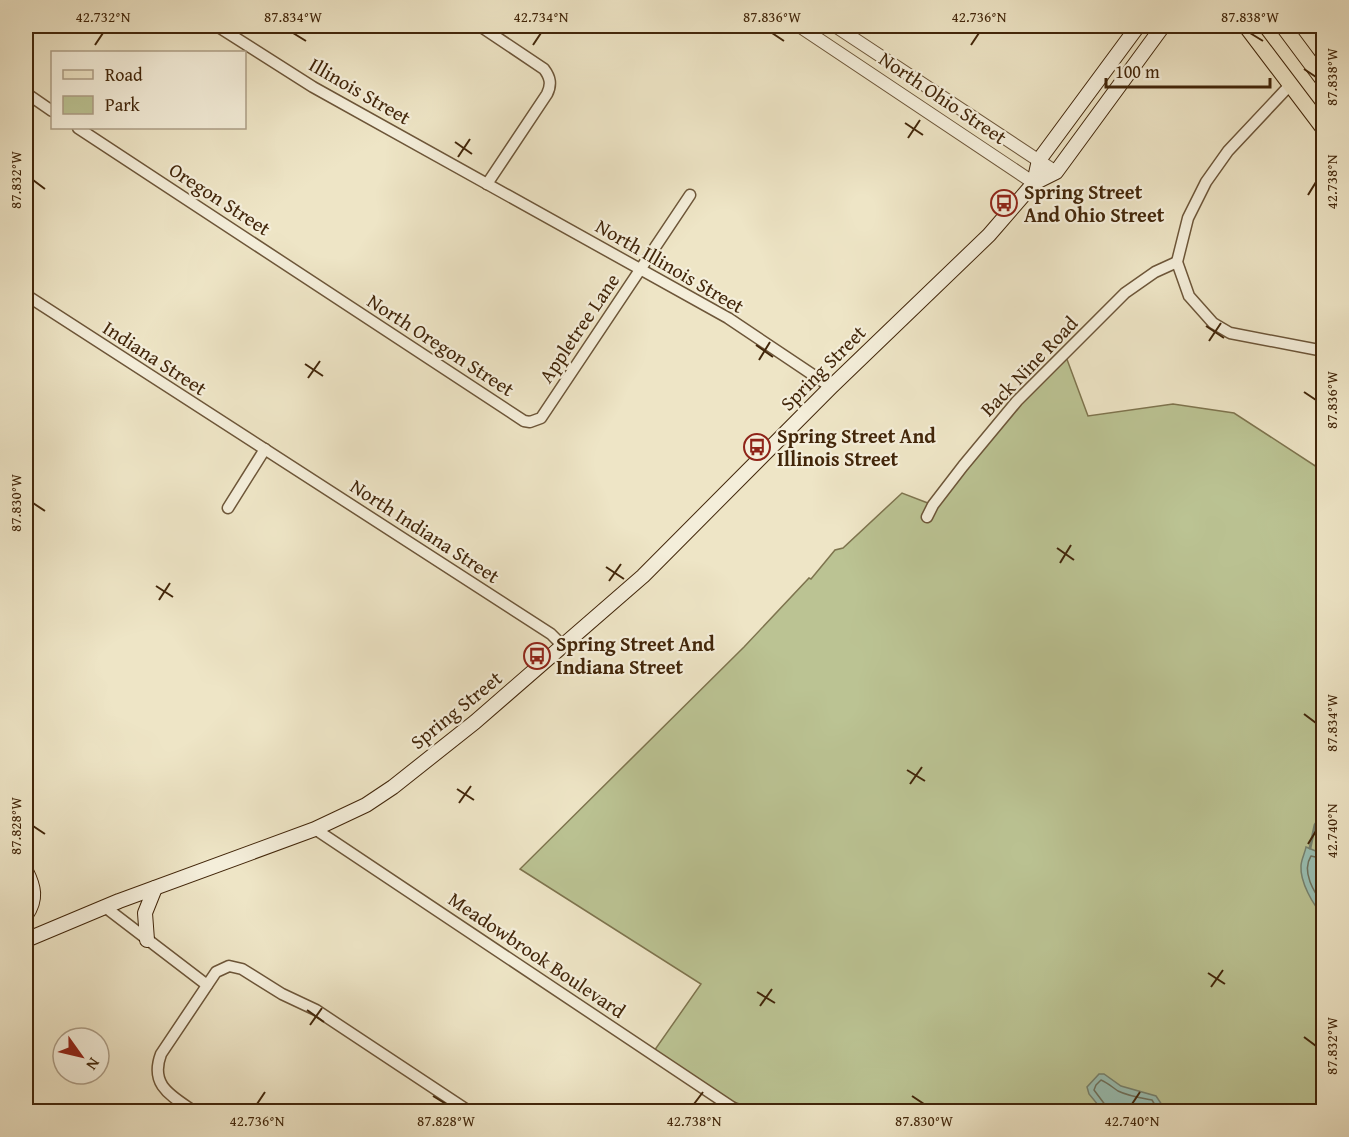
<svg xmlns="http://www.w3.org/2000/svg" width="1349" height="1137" font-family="'Gentium Book Plus',serif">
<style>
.green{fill:#bbc393;stroke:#7e744e;stroke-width:1.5}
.water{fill:#99bfb3;stroke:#76826f;stroke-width:1.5}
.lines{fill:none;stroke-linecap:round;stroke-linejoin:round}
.shore{stroke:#6e725e;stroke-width:1.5}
.stream{stroke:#76826f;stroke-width:3}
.minor-casing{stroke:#6d5639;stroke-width:13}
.tertiary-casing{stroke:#6d5639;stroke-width:14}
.secondary-casing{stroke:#42260a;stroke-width:16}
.primary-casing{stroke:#42260a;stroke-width:17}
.minor{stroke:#f4eeda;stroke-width:10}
.tertiary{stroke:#f4eeda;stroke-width:12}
.secondary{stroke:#f4eeda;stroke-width:14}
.primary{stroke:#eee5c6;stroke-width:15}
.ticks{fill:none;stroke:#42260a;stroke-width:2}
.labels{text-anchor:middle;stroke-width:4.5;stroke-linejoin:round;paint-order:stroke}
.street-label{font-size:20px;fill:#42260a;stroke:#f4eeda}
.poi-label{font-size:20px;font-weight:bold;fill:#42260a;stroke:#f4eeda;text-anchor:start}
.neatline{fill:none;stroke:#42260a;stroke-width:2}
.ticks-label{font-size:15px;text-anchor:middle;fill:#42260a}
</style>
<rect width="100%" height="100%" fill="#eee5c6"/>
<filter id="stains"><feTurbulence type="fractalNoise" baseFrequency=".00333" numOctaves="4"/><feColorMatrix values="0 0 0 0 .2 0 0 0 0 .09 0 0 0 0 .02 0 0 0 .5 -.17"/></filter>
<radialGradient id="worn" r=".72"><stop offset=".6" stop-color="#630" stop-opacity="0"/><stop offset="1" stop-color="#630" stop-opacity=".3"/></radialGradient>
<polygon class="green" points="1065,354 1088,416 1173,404 1234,413 1323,471 1323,1111 752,1111 748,1107 731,1101 654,1051 701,984 520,869 744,647 809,578 811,579 835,550 843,548 902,493 933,505 963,466"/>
<g class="water">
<path d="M1306,847L1323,854V915C1313,905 1300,882 1301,866C1301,860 1305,853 1306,847Z"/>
<polygon points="1099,1074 1104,1074 1121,1086 1156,1096 1164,1108 1172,1111 1103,1111 1089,1094 1087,1087"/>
</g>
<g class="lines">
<g class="shore">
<path d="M1324,859L1311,856C1301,872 1314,892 1324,906"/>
<path d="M1107,1112L1106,1106L1094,1090L1096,1085L1101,1080C1108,1083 1112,1087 1118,1091C1128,1096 1141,1098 1152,1100L1159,1112"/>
</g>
<polyline class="stream" points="1310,848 1315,825 1324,811"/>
<defs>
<g id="minor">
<polyline points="217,26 313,87 728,318 831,387"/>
<path d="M480,26L544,69C550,77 552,84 547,94L487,184"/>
<polyline points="1290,85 1228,151 1206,182 1188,218 1177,262 1189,296 1213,323 1230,333 1324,351"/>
<polyline points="26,93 52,111"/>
<polyline points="78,128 524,421 530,422 541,418 690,195"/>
<polyline points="26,295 551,634 563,646"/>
<polyline points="228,508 265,449"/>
<polyline points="927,517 933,505 963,466 1017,401 1125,293 1155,272 1177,262"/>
<polyline points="315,829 739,1112"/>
<polyline points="105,907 207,985"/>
<path d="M195,1112C172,1096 149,1086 161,1054L216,972L229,966L242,969L282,994L316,1010L470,1112"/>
</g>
<g id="tertiary">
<polyline points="799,26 1034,183"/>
<polyline points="835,26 1056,172"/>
</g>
<g id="secondary">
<polyline points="1034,183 1039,160 1138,26"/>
<path d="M26,871C34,887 37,899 26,915"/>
<polyline points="26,940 119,901 315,829 366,805 393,787 475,722 643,576 831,387 989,235 1034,183 1056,172 1163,26"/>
<polyline points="147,940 145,913 155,888"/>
</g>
<g id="primary">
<polyline points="1246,26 1324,129"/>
<polyline points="1283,26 1324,81"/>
</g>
</defs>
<use href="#minor" class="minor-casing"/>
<use href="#tertiary" class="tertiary-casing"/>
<use href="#secondary" class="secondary-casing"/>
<use href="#primary" class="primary-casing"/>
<use href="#minor" class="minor"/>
<use href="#tertiary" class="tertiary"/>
<use href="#secondary" class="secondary"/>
<use href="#primary" class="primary"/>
</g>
<path class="ticks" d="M293,33L306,41M772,33L784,41M1250,33L1263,41M95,45L103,33M533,45L541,33M971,45L979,33M1304,69L1316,77M905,123L923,135M908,138L920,120M455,142L472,154M458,157L470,139M33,180L45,189M1308,195L1316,182M1206,326L1224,338M1209,341L1221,323M756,345L773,357M759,360L770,342M305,364L323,376M308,378L320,361M1304,392L1316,400M33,503L45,511M1057,548L1074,560M1060,563L1071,545M606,567L624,579M609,581L621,564M156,586L173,597M159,600L170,583M1304,714L1316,723M907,770L925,781M910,784L922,767M457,789L474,800M459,803L471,786M33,826L45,834M1308,844L1316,831M1208,973L1225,984M1211,987L1223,970M757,992L775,1003M760,1006L772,989M307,1010L324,1022M310,1025L322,1008M1304,1037L1316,1046M433,1096L446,1104M912,1096L924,1104M257,1104L265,1092M694,1104L703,1092M1132,1104L1140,1092"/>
<defs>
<symbol id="bus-ring" viewBox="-11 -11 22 22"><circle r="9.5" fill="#f4eeda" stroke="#8f2418" stroke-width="1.5"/><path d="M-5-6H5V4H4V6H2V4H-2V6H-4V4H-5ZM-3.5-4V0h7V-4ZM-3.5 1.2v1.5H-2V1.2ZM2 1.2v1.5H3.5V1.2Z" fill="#8f2418"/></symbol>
</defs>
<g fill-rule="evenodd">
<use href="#bus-ring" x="989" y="188" width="30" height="30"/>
<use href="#bus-ring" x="742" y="432" width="30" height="30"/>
<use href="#bus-ring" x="522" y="641" width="30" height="30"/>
</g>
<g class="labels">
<g class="street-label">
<text transform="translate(360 91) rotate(30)" y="7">Illinois Street</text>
<text transform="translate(943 98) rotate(34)" y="7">North Ohio Street</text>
<text transform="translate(220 199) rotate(33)" y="7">Oregon Street</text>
<text transform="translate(670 266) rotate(30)" y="7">North Illinois Street</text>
<text transform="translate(579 328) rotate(-56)" y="7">Appletree Lane</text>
<text transform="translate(441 345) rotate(33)" y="7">North Oregon Street</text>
<text transform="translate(155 358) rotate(33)" y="7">Indiana Street</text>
<text transform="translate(1029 366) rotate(-46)" y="7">Back Nine Road</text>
<text transform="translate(823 368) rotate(-45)" y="7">Spring Street</text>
<text transform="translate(425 531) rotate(33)" y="7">North Indiana Street</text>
<text transform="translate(456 710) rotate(-39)" y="7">Spring Street</text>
<text transform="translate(537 955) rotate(34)" y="7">Meadowbrook Boulevard</text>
</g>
<g class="poi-label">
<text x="1024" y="199">Spring Street<tspan x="1024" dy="23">And Ohio Street</tspan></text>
<text x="777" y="443">Spring Street And<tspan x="777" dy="23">Illinois Street</tspan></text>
<text x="556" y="651">Spring Street And<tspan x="556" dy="23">Indiana Street</tspan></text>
</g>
</g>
<rect width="1349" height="1137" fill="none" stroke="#eee5c6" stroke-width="66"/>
<rect x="51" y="51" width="195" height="78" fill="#f4eeda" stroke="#ad9e87" stroke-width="1.5"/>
<rect x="63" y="70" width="30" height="9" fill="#eee5c6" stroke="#ad9e87" stroke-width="1.5"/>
<text x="105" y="81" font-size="18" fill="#42260a">Road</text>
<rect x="63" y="96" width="30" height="18" fill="#bbc393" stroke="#ad9e87" stroke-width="1.5"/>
<text x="105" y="111" font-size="18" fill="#42260a">Park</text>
<g transform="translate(81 1056) rotate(124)"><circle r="28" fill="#f4eeda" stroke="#ad9e87" stroke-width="1.5"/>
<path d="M0-4.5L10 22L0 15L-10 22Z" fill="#8f2418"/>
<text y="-9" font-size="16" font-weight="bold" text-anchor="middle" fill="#42260a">N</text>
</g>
<path d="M1106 78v9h164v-9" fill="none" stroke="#42260a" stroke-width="3"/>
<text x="1115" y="78" font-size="18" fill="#42260a" stroke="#f4eeda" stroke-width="4.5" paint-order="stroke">100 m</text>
<rect x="33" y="33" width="1283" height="1071" class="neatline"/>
<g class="ticks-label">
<text x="103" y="22">42.732°N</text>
<text x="293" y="22">87.834°W</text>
<text x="541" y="22">42.734°N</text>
<text x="772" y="22">87.836°W</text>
<text x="979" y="22">42.736°N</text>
<text x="1250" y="22">87.838°W</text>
<text transform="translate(1332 77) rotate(-90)" y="5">87.838°W</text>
<text transform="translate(16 180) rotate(-90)" y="5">87.832°W</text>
<text transform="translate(1332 182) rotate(-90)" y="5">42.738°N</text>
<text transform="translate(1332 400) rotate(-90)" y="5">87.836°W</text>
<text transform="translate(16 503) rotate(-90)" y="5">87.830°W</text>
<text transform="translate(1332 723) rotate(-90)" y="5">87.834°W</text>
<text transform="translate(16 826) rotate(-90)" y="5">87.828°W</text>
<text transform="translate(1332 831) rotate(-90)" y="5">42.740°N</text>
<text transform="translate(1332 1046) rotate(-90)" y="5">87.832°W</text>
<text x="257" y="1126">42.736°N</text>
<text x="446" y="1126">87.828°W</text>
<text x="694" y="1126">42.738°N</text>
<text x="924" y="1126">87.830°W</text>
<text x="1132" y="1126">42.740°N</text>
</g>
<rect width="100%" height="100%" filter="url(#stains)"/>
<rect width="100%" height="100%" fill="url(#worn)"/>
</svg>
